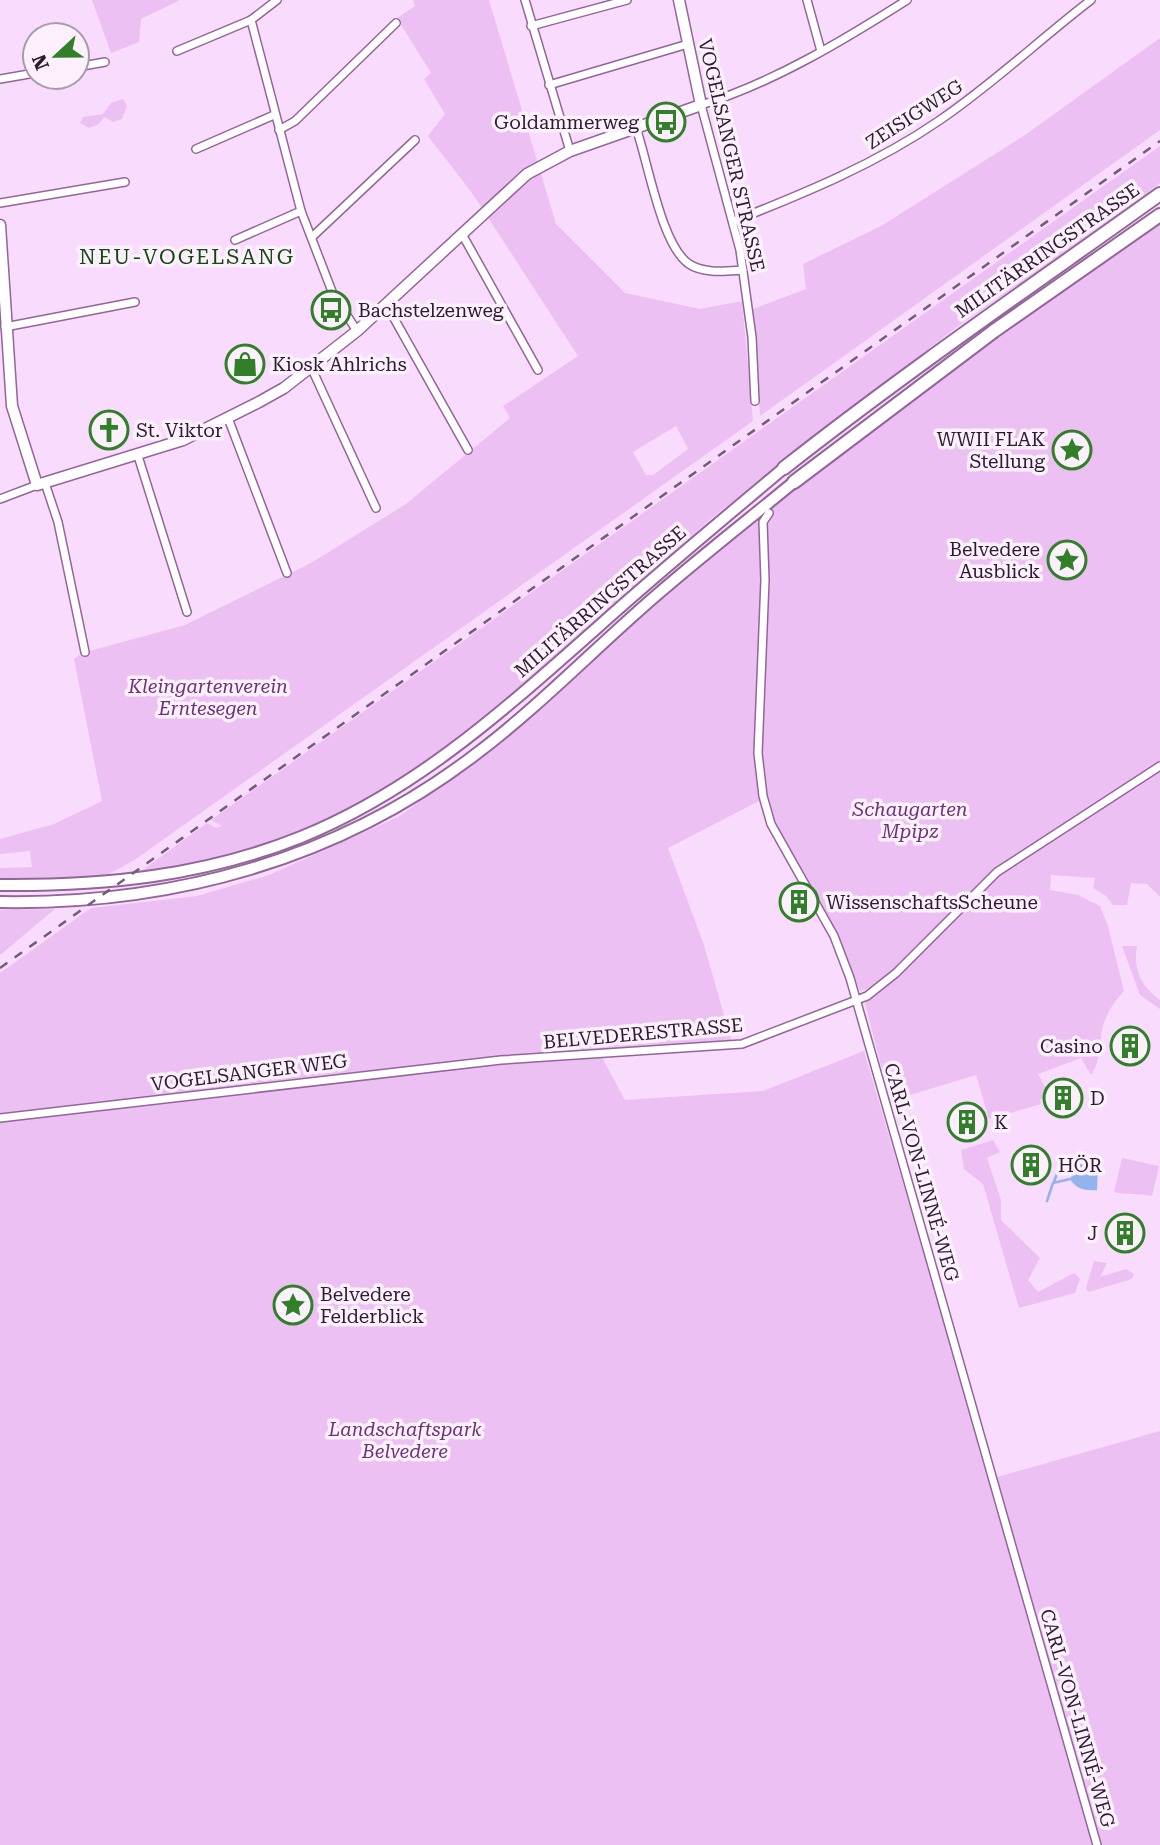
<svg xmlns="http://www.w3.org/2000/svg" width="1160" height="1845" font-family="'Roboto Serif',serif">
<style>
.green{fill:#edc0f4;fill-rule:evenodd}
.water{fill:#92b3ee}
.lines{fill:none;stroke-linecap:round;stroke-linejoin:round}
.stream{stroke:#92b3ee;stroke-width:2.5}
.street-casing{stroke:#93659a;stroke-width:10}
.secondary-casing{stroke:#93659a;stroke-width:13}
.primary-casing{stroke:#93659a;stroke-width:14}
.highway-casing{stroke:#93659a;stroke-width:16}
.street{stroke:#fff;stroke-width:7}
.secondary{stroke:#fff;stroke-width:10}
.primary{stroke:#fff;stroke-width:10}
.highway{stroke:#fff;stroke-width:12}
.rail{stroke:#735c77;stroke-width:2.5;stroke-dasharray:9 9;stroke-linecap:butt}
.labels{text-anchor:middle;stroke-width:7;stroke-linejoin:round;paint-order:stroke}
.street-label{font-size:19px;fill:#2e1b31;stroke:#fbf0fc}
.poi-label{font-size:19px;fill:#2e1b31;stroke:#fbf0fc;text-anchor:start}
.park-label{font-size:19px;font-style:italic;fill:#6c3275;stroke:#fbf0fc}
.neighbourhood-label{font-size:21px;letter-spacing:2px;fill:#164811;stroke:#fbf0fc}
</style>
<rect width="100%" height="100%" fill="#f9dbfe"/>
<g class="green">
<polygon points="92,0 180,0 141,19 139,42 111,53"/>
<path d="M413,0H489L556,224L625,293L700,309L742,301L753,421L133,861L94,882L0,881V868L32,867L30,851L0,854V839L54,824L102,801L74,659L82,653L185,625L311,563L406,504L510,418L503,406L578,356L472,193L428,136L445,114L424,79L431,73L397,18L415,6ZM676,426L688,449L653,475H646L633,452Z"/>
<polygon points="1160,38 1160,130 760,416 753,309 806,289 803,264 881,226 1025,135"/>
<polygon points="123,99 127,106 122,119 113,122 104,117 99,124 89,128 80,123 83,117 103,114 111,103"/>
<polygon points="1160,146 1160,183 1111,221 957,327 818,434 713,517 502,704 407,777 318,824 269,843 223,858 136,875 207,823 216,828 222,826 211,820"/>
<path d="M1160,220V897L1147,884L1131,883L1127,905H1113L1106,896L1093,888L1095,878L1051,875L1050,890L1078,895L1100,906L1108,926L1124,991C1114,1002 1107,1012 1103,1026C1098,1044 1102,1059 1091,1075L1081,1058L1038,1074L1049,1094L1040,1100L1041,1104L989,1119L976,1075L890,1101L865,1003L889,983L860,991L835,930L761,800L668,848L704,945L732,1043L598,1050L625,1100L763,1091L864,1051L990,1479L1160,1431V1845H0V973L91,908L197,896L269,875L400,816L524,722L627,629L798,485L932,381Z"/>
<polygon points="55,909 0,955 0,910"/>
<path d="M1122,946H1137C1133,969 1141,986 1160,1000V1009L1140,995Z"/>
<polygon points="993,1140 1000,1152 987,1158 1001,1200 1001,1220 1040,1258 1028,1280 1038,1292 1074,1273 1080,1279 1075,1293 1019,1308 983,1184 964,1169 961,1150"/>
<path d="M1122,1158L1159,1166L1152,1196C1138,1193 1127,1195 1114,1192Z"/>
<polygon points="1094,1261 1107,1263 1100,1277 1126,1269 1134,1274 1132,1279 1088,1292 1086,1288"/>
</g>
<path class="water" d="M1080,1164L1098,1167L1097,1190C1085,1191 1076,1189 1070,1179Z"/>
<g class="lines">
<g class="stream">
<polyline points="1054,1182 1063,1156"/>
<polyline points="1047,1201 1053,1183 1070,1179"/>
</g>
<defs>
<g id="street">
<polyline points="277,0 251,20 301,211 333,294 357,331"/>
<polyline points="525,0 570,151"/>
<polyline points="807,0 821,51"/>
<polyline points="531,26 627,0"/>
<polyline points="177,51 251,20"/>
<polyline points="77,67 105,62"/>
<polyline points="0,79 35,73"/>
<polyline points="549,85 688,44"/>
<path d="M636,128C648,161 661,245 689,264C704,274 726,271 743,270"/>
<polyline points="279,130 295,121 396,23"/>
<polyline points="196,149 274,115"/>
<polyline points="0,203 125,182"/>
<path d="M734,221C805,193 876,164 940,120C993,84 1040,39 1091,0"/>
<polyline points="462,234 538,370"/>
<polyline points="312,237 415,140"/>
<polyline points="235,240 301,211"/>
<polyline points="386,304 468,450"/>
<polyline points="5,327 135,302"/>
<polyline points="311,367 376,508"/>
<path d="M755,401L752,337L740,250L701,105C773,83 844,40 907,0"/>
<polyline points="228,418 287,573"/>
<polyline points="138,456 187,612"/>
<polyline points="45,483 58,522 85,652"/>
<polyline points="0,499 37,485"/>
<polyline points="769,513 763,522 765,580 758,753 763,796 771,824 834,936 850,978 1097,1845"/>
<polyline points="0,1118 501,1060 742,1044 867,996 896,973 997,872 1160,766"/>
</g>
<polyline id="secondary" points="0,225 12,406 37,485 183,440 259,402 284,388 357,331 527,174 570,151 701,105 679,0"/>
<g id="primary">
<path d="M0,885C104,886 204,876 301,837C417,790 506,708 598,627C659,572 721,521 784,468"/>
<path d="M0,902C172,905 338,860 476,754C541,705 597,646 659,593C703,555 749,519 794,482"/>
</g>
<g id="highway">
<path d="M784,468C906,372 1033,285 1160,194"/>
<polyline points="794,482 994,331 1160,215"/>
</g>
</defs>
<use href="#street" class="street-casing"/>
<use href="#secondary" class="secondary-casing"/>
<use href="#primary" class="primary-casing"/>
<use href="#highway" class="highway-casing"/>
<use href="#street" class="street"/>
<use href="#secondary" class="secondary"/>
<use href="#primary" class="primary"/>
<use href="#highway" class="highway"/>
<polyline class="rail" points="0,968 1160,141"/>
</g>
<defs>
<symbol id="bus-ring" viewBox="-11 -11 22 22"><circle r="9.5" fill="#fbf0fc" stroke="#317f29" stroke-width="1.5"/><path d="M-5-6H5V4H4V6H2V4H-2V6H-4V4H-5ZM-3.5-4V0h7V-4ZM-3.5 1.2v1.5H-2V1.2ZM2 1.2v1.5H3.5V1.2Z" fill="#317f29"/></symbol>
<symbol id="shop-ring" viewBox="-11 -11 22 22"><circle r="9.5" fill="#fbf0fc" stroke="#317f29" stroke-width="1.5"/><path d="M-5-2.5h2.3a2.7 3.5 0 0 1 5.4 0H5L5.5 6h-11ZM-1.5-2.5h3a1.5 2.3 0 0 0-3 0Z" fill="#317f29"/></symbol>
<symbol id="church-ring" viewBox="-11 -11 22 22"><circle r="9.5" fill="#fbf0fc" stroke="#317f29" stroke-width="1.5"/><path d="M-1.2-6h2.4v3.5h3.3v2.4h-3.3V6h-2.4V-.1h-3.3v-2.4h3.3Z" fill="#317f29"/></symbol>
<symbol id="sight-ring" viewBox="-11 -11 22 22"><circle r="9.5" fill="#fbf0fc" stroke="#317f29" stroke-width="1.5"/><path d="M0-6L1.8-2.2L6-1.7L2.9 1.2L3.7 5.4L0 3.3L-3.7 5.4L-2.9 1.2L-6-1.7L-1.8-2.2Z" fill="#317f29"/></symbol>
<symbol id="building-ring" viewBox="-11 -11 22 22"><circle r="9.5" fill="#fbf0fc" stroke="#317f29" stroke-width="1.5"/><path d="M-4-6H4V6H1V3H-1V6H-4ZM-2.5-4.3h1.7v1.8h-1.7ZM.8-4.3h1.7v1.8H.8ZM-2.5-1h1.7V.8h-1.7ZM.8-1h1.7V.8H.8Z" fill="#317f29"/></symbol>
</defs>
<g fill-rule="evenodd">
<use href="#bus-ring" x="644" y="100" width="44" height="44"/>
<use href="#bus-ring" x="309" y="288" width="44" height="44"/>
<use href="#shop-ring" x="223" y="342" width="44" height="44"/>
<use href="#church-ring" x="87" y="408" width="44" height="44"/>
<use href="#sight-ring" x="1050" y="428" width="44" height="44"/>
<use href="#sight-ring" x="1045" y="538" width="44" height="44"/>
<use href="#building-ring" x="777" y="880" width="44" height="44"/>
<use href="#building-ring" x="1108" y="1024" width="44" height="44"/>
<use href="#building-ring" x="1041" y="1076" width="44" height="44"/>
<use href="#building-ring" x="945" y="1100" width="44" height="44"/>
<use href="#building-ring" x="1009" y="1143" width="44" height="44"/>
<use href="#building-ring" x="1103" y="1211" width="44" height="44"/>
<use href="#sight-ring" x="271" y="1283" width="44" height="44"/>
</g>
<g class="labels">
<g class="street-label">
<text transform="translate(914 114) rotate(-33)" y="7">ZEISIGWEG</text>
<text transform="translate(732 155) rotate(77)" y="7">VOGELSANGER STRASSE</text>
<text transform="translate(1047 250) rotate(-35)" y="7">MILITÄRRINGSTRASSE</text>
<text transform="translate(600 601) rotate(-41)" y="7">MILITÄRRINGSTRASSE</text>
<text transform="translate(643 1033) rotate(-5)" y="7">BELVEDERESTRASSE</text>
<text transform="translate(249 1072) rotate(-7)" y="7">VOGELSANGER WEG</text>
<text transform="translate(922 1172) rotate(74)" y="7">CARL-VON-LINNÉ-WEG</text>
<text transform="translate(1078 1718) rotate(74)" y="7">CARL-VON-LINNÉ-WEG</text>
</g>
<g class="poi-label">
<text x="639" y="129" text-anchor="end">Goldammerweg</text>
<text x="358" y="317">Bachstelzenweg</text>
<text x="272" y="371">Kiosk Ahlrichs</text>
<text x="136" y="437">St. Viktor</text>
<text x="1045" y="446" text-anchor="end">WWII FLAK<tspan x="1045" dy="22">Stellung</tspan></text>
<text x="1040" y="556" text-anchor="end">Belvedere<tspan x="1040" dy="22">Ausblick</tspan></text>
<text x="826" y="909">WissenschaftsScheune</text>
<text x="1103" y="1053" text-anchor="end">Casino</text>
<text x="1090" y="1105">D</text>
<text x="994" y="1129">K</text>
<text x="1058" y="1172">HÖR</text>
<text x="1098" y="1240" text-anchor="end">J</text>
<text x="320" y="1301">Belvedere<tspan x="320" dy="22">Felderblick</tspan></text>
</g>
<g class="park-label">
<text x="208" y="693">Kleingartenverein<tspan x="208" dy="22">Erntesegen</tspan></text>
<text x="910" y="816">Schaugarten<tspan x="910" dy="22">Mpipz</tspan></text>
<text x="405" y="1436">Landschaftspark<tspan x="405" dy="22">Belvedere</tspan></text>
</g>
<g class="neighbourhood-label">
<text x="187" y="264">NEU-VOGELSANG</text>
</g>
</g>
<g transform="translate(56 56) rotate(248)"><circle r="33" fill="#fbf0fc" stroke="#a99bab" stroke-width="2"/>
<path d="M0-5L12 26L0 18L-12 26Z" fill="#317f29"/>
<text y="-10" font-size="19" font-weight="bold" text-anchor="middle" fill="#2e1b31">N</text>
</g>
</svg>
